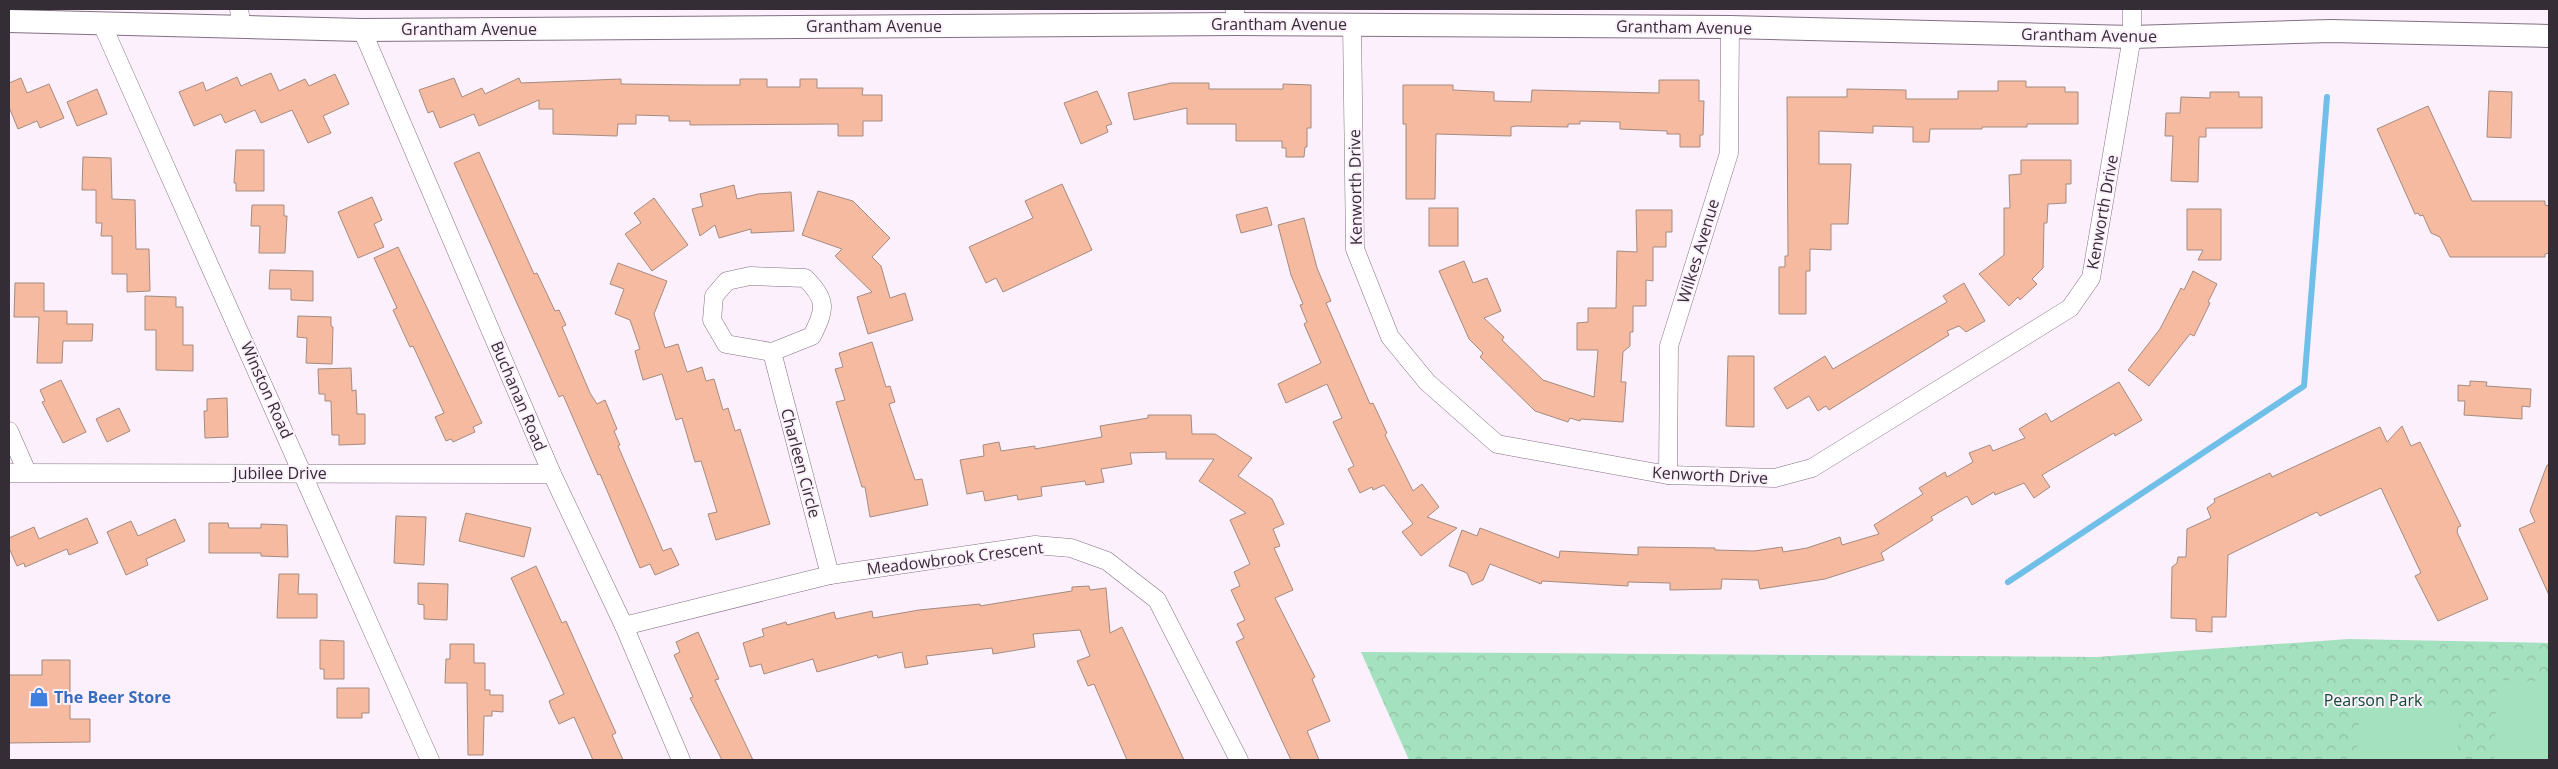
<svg xmlns="http://www.w3.org/2000/svg" width="2558" height="769" font-family="'Open Sans',sans-serif">
<style>
.park{fill:url(#park-crowns)}
.pitch{fill:#a4e1bf}
.lines{fill:none;stroke-linecap:round;stroke-linejoin:round}
.stream{stroke:#6fbfe8;stroke-width:6}
.building{fill:#f6baa0;stroke:#a48b80}
.minor-casing{stroke:#827082;stroke-width:19}
.tertiary-casing{stroke:#827082;stroke-width:24}
.minor{stroke:#fff;stroke-width:18}
.tertiary{stroke:#fff;stroke-width:22}
.labels{text-anchor:middle;stroke-width:4;stroke-linejoin:round;paint-order:stroke}
.street-label{font-size:16px;fill:#352d35;stroke:#fcf0fc}
.shop-label{font-size:16px;font-weight:bold;fill:#366cbe;stroke:#fcf0fc;text-anchor:start}
.park-label{font-size:16px;fill:#0e4c31;stroke:#fcf0fc}
</style>
<defs>
<pattern id="park-crowns" width="20" height="18" patternUnits="userSpaceOnUse" patternTransform="scale(1.25)"><rect width="20" height="18" fill="#a4e1bf"/><path d="M2 6a3 3 0 1 1 6 0M12 15a3 3 0 1 1 6 0" fill="none" stroke="#8ec1a5"/></pattern>
</defs>
<rect width="100%" height="100%" fill="#fcf0fc"/>
<polygon class="park" points="2349,639 2549,643 2549,760 1409,760 1361,652 2097,657"/>
<g class="pitch">
<polygon points="2497,680 2549,682 2549,760 2494,760"/>
<polygon points="2360,702 2460,706 2457,760 2357,760"/>
</g>
<g class="lines">
<polyline class="stream" points="2008,582 2304,386 2327,97"/>
</g>
<g class="building">
<polygon points="271,73 279,91 305,79 309,86 335,74 349,104 323,116 331,133 308,143 292,110 261,123 255,110 225,123 221,114 194,126 179,92 203,82 206,91 237,77 241,86"/>
<polygon points="21,78 27,93 49,84 64,118 40,128 37,121 18,129 9,107 9,83"/>
<polygon points="454,78 462,97 482,88 485,94 519,78 521,83 621,79 621,84 703,85 740,85 740,79 767,79 767,87 800,87 800,79 817,79 817,88 863,88 862,95 882,95 882,121 863,121 863,136 838,136 838,124 690,125 690,121 669,121 669,116 636,115 636,124 618,124 617,136 553,134 553,109 539,109 539,100 479,126 474,114 440,128 433,111 428,113 419,90"/>
<polygon points="1659,80 1699,80 1699,101 1704,101 1703,135 1700,135 1700,147 1680,147 1680,134 1667,134 1667,131 1620,129 1620,122 1580,121 1580,124 1568,124 1568,127 1516,126 1511,127 1511,136 1436,134 1435,199 1406,199 1406,124 1403,124 1403,85 1453,85 1453,90 1494,92 1494,101 1531,102 1532,90 1659,93"/>
<polygon points="1998,81 2026,81 2026,87 2065,87 2065,92 2078,92 2078,124 2027,124 2027,127 1982,127 1982,129 1930,129 1929,142 1913,142 1913,127 1873,126 1873,133 1819,131 1819,164 1851,164 1848,224 1831,224 1831,250 1810,249 1810,271 1806,271 1806,314 1779,314 1779,267 1785,267 1785,256 1788,256 1787,97 1847,97 1847,89 1906,90 1906,99 1958,99 1958,91 1998,91"/>
<polygon points="1171,83 1209,83 1209,89 1283,89 1283,84 1311,85 1311,128 1307,128 1307,147 1305,147 1304,157 1286,157 1286,148 1282,148 1282,141 1236,141 1236,124 1187,124 1187,108 1134,120 1128,93"/>
<polygon points="97,89 107,114 77,126 67,102"/>
<polygon points="1097,91 1112,124 1106,126 1108,132 1081,144 1064,103"/>
<polygon points="2489,91 2512,92 2511,138 2487,137"/>
<polygon points="2210,92 2239,92 2239,97 2262,97 2262,128 2206,128 2206,137 2199,137 2198,182 2171,181 2173,136 2165,136 2166,113 2180,113 2181,97 2210,98"/>
<polygon points="2428,106 2472,201 2545,201 2545,205 2549,206 2549,253 2545,254 2545,257 2450,257 2440,237 2431,233 2423,215 2420,216 2418,213 2415,214 2377,129"/>
<polygon points="236,150 264,150 264,191 236,191 236,183 234,183"/>
<polygon points="479,152 534,274 537,273 555,311 559,310 566,325 562,327 590,393 597,404 605,400 617,429 614,431 620,445 618,446 663,551 671,548 679,565 655,575 650,564 640,568 600,474 598,475 563,395 559,397 454,163"/>
<polygon points="83,157 111,158 112,199 135,200 136,249 149,249 150,291 127,292 127,274 112,274 112,236 101,236 102,223 96,223 96,190 82,190"/>
<polygon points="2021,160 2071,160 2071,184 2066,184 2066,203 2048,204 2047,223 2044,223 2043,268 2032,279 2037,284 2020,300 2018,297 2009,306 1979,274 2004,255 2004,208 2010,208 2009,175 2021,174"/>
<polygon points="1062,184 1092,250 1003,292 996,278 986,283 969,247 1033,218 1025,201"/>
<polygon points="734,185 737,199 758,194 791,192 794,231 751,233 751,229 719,238 715,225 700,236 692,209 703,206 700,194"/>
<polygon points="818,191 853,201 890,238 872,257 881,266 890,298 905,293 913,320 868,334 857,297 872,292 835,256 842,249 802,235"/>
<polygon points="372,197 382,220 374,224 384,247 358,258 338,212"/>
<polygon points="654,198 688,245 652,271 625,234 641,223 634,213"/>
<polygon points="252,205 284,205 284,216 287,216 285,253 259,253 260,226 251,226"/>
<polygon points="1267,207 1272,225 1241,233 1236,215"/>
<rect x="1429" y="208" width="29" height="38"/>
<polygon points="2187,209 2221,209 2221,260 2198,260 2203,250 2187,250"/>
<polygon points="1636,210 1672,210 1672,232 1666,232 1666,247 1653,247 1653,281 1646,280 1646,306 1633,306 1633,332 1630,332 1630,346 1623,352 1621,382 1626,382 1623,422 1581,419 1580,421 1570,418 1568,422 1535,411 1480,357 1483,353 1469,339 1439,271 1464,261 1473,283 1487,278 1501,311 1484,318 1504,337 1502,340 1543,380 1594,397 1598,350 1577,350 1577,323 1588,322 1588,308 1616,308 1617,251 1637,252"/>
<polygon points="1304,218 1317,268 1331,301 1326,303 1370,404 1373,403 1387,433 1385,435 1413,491 1422,484 1439,507 1427,517 1457,528 1421,556 1402,532 1413,524 1384,485 1373,490 1372,487 1360,493 1348,469 1354,466 1333,422 1342,418 1327,384 1286,403 1278,384 1321,363 1304,324 1307,322 1300,305 1303,304 1291,275 1278,225"/>
<polygon points="398,247 482,423 473,427 475,432 453,442 451,439 446,441 435,417 444,413 413,346 410,347 393,310 397,308 374,258"/>
<polygon points="618,263 667,281 654,314 665,348 678,344 687,372 702,367 706,381 714,379 723,410 728,408 735,431 740,429 770,524 716,540 708,514 717,512 701,461 695,462 682,418 676,420 662,374 643,380 635,351 640,349 630,320 615,314 624,289 610,284"/>
<polygon points="270,270 313,271 313,301 291,300 291,289 269,289"/>
<polygon points="2193,271 2217,284 2208,302 2210,303 2194,336 2190,334 2149,386 2128,370 2160,329 2181,288 2184,290"/>
<polygon points="15,283 44,283 44,311 67,311 67,324 93,324 92,341 63,341 62,363 37,363 39,317 14,317"/>
<polygon points="1964,283 1985,321 1966,332 1959,326 1947,331 1949,335 1829,410 1826,406 1818,411 1809,396 1787,409 1774,388 1825,356 1833,369 1947,302 1943,296"/>
<polygon points="145,296 176,297 176,307 183,307 183,345 193,345 193,371 156,370 156,330 145,330"/>
<polygon points="298,316 331,317 331,326 333,327 332,364 306,363 307,338 297,337"/>
<polygon points="872,342 886,387 890,386 895,402 889,404 915,480 922,479 928,505 870,517 865,487 862,487 836,402 845,400 835,369 843,367 839,353"/>
<polygon points="1728,356 1754,356 1754,427 1726,426"/>
<polygon points="351,368 352,391 356,390 357,414 365,414 365,444 339,445 339,435 332,435 331,401 325,401 325,394 319,394 318,369"/>
<polygon points="61,380 86,432 63,443 42,402 45,401 40,390"/>
<polygon points="2470,381 2487,382 2486,386 2531,389 2530,407 2522,406 2522,419 2464,415 2465,401 2458,401 2458,385 2470,386"/>
<polygon points="2119,382 2142,420 2115,436 2114,433 2042,475 2050,487 2034,498 2024,483 1995,495 1994,492 1972,505 1967,496 1931,517 1933,520 1881,553 1884,560 1825,579 1760,589 1758,580 1722,579 1721,589 1670,590 1670,583 1628,582 1628,586 1542,581 1541,584 1490,564 1483,580 1472,585 1467,573 1449,566 1462,530 1477,536 1480,528 1559,558 1560,551 1638,555 1638,547 1715,548 1715,550 1754,551 1782,547 1783,552 1807,548 1840,537 1842,545 1879,534 1874,525 1923,494 1919,488 1945,472 1947,477 1973,462 1969,453 1990,445 1993,451 2025,438 2019,429 2046,413 2051,422"/>
<polygon points="227,398 228,437 205,438 204,411 207,411 207,399"/>
<polygon points="119,408 130,431 107,442 96,419"/>
<polygon points="1148,415 1191,415 1192,434 1215,434 1252,458 1238,476 1272,499 1284,524 1273,529 1280,546 1274,548 1293,590 1275,598 1315,677 1312,679 1330,721 1307,731 1319,760 1291,760 1236,642 1244,638 1237,624 1245,620 1231,590 1240,586 1234,572 1250,564 1230,520 1246,513 1199,481 1214,459 1166,459 1166,452 1130,453 1132,464 1101,469 1104,482 1086,485 1085,481 1041,487 1042,496 1018,500 1017,495 985,501 983,491 967,494 960,460 984,456 983,445 999,442 1001,451 1035,446 1035,449 1102,437 1100,426 1148,418"/>
<polygon points="2402,426 2411,446 2420,442 2461,526 2458,527 2457,532 2488,599 2438,621 2415,576 2421,573 2381,488 2320,516 2317,512 2228,555 2226,617 2212,617 2212,632 2196,631 2196,619 2171,618 2172,567 2177,563 2178,557 2186,557 2187,529 2211,518 2207,508 2215,502 2214,499 2270,473 2272,477 2380,427 2387,442"/>
<polygon points="2547,465 2549,465 2549,595 2519,529 2535,522 2530,511"/>
<polygon points="466,513 531,528 524,557 459,541"/>
<polygon points="396,516 426,517 424,565 394,563"/>
<polygon points="87,518 98,543 69,555 67,549 25,567 24,563 17,566 9,548 9,538 34,527 39,539"/>
<polygon points="175,519 185,541 146,559 148,565 126,575 107,532 131,521 138,536"/>
<polygon points="209,523 228,523 229,528 261,528 261,524 287,525 288,557 261,556 261,553 209,553"/>
<polygon points="536,566 562,623 566,621 590,675 616,733 612,735 623,760 593,760 574,717 559,724 551,707 549,701 564,694 511,578"/>
<polygon points="279,574 299,574 298,594 317,594 317,618 277,618"/>
<polygon points="418,583 448,584 447,620 424,619 424,605 418,604"/>
<polygon points="1089,586 1090,590 1106,588 1110,633 1122,627 1184,760 1127,760 1094,684 1088,686 1077,661 1090,656 1080,630 1033,634 1035,647 993,654 992,648 926,656 928,664 905,668 902,652 878,658 877,655 817,672 813,659 764,674 761,664 750,667 743,643 764,636 762,629 786,622 787,625 834,612 836,619 872,611 873,618 919,610 980,604 980,606 1053,594 1072,591 1072,587"/>
<polygon points="698,632 719,679 715,680 753,760 722,760 690,698 693,697 674,655 680,652 676,642"/>
<polygon points="320,640 344,641 344,679 324,679 324,669 320,669"/>
<polygon points="450,644 474,644 474,663 485,663 485,690 490,690 490,695 503,695 503,712 492,711 492,716 484,716 483,755 468,755 467,683 445,683 446,659 450,659"/>
<polygon points="42,660 70,660 70,719 90,719 90,742 9,743 9,675 42,675"/>
<polygon points="337,688 369,688 369,713 362,713 362,718 337,718"/>
</g>
<g class="lines">
<defs>
<g id="minor">
<polyline points="239,9 242,27"/>
<polyline points="1235,9 1235,24"/>
<polyline points="101,22 430,760"/>
<polyline points="1352,24 1355,249 1390,337 1427,382 1497,444 1668,475 1775,478 1812,468 2070,308 2091,278 2132,37 2132,9"/>
<polyline points="362,30 552,474 624,626 681,760"/>
<path d="M772,352L812,336C825,310 828,300 805,278L750,276L727,281L714,296L712,320L726,344L772,352L830,575"/>
<polyline points="9,431 27,472"/>
<polyline points="9,473 552,474"/>
<polyline points="1668,475 1669,346 1729,153 1730,27"/>
<polyline points="624,626 830,575 1035,545 1071,548 1107,561 1157,600 1239,760"/>
</g>
<polyline id="tertiary" points="9,21 362,30 1235,24 1730,27 2132,37 2331,31 2549,36"/>
</defs>
<use href="#minor" class="minor-casing"/>
<use href="#tertiary" class="tertiary-casing"/>
<use href="#minor" class="minor"/>
<use href="#tertiary" class="tertiary"/>
</g>
<defs>
<symbol id="shop-bare" viewBox="-9 -9 18 18"><path d="M-5-2.5h2.3a2.7 3.5 0 0 1 5.4 0H5L5.5 6h-11ZM-1.5-2.5h3a1.5 2.3 0 0 0-3 0Z" fill="#3f7fe0" stroke="#fcf0fc" stroke-width="2.5" paint-order="stroke"/></symbol>
</defs>
<g fill-rule="evenodd">
<use href="#shop-bare" x="25" y="683" width="28" height="28"/>
</g>
<g class="labels">
<g class="street-label">
<text x="1279" y="30">Grantham Avenue</text>
<text x="874" y="32">Grantham Avenue</text>
<text transform="translate(1684 27) rotate(1)" y="6">Grantham Avenue</text>
<text x="469" y="35">Grantham Avenue</text>
<text transform="translate(2089 35) rotate(1)" y="6">Grantham Avenue</text>
<text transform="translate(1355 187) rotate(-91)" y="6">Kenworth Drive</text>
<text transform="translate(2102 212) rotate(-80)" y="6">Kenworth Drive</text>
<text transform="translate(1698 251) rotate(-73)" y="6">Wilkes Avenue</text>
<text transform="translate(267 390) rotate(66)" y="6">Winston Road</text>
<text transform="translate(519 396) rotate(67)" y="6">Buchanan Road</text>
<text transform="translate(801 463) rotate(75)" y="6">Charleen Circle</text>
<text x="280" y="479">Jubilee Drive</text>
<text transform="translate(1710 475) rotate(3)" y="6">Kenworth Drive</text>
<text transform="translate(955 558) rotate(-7)" y="6">Meadowbrook Crescent</text>
</g>
<g class="shop-label">
<text x="54" y="703">The Beer Store</text>
</g>
<g class="park-label">
<text x="2373" y="706">Pearson Park</text>
</g>
</g>
<rect width="2558" height="769" fill="none" stroke="#352d35" stroke-width="20"/>
</svg>
